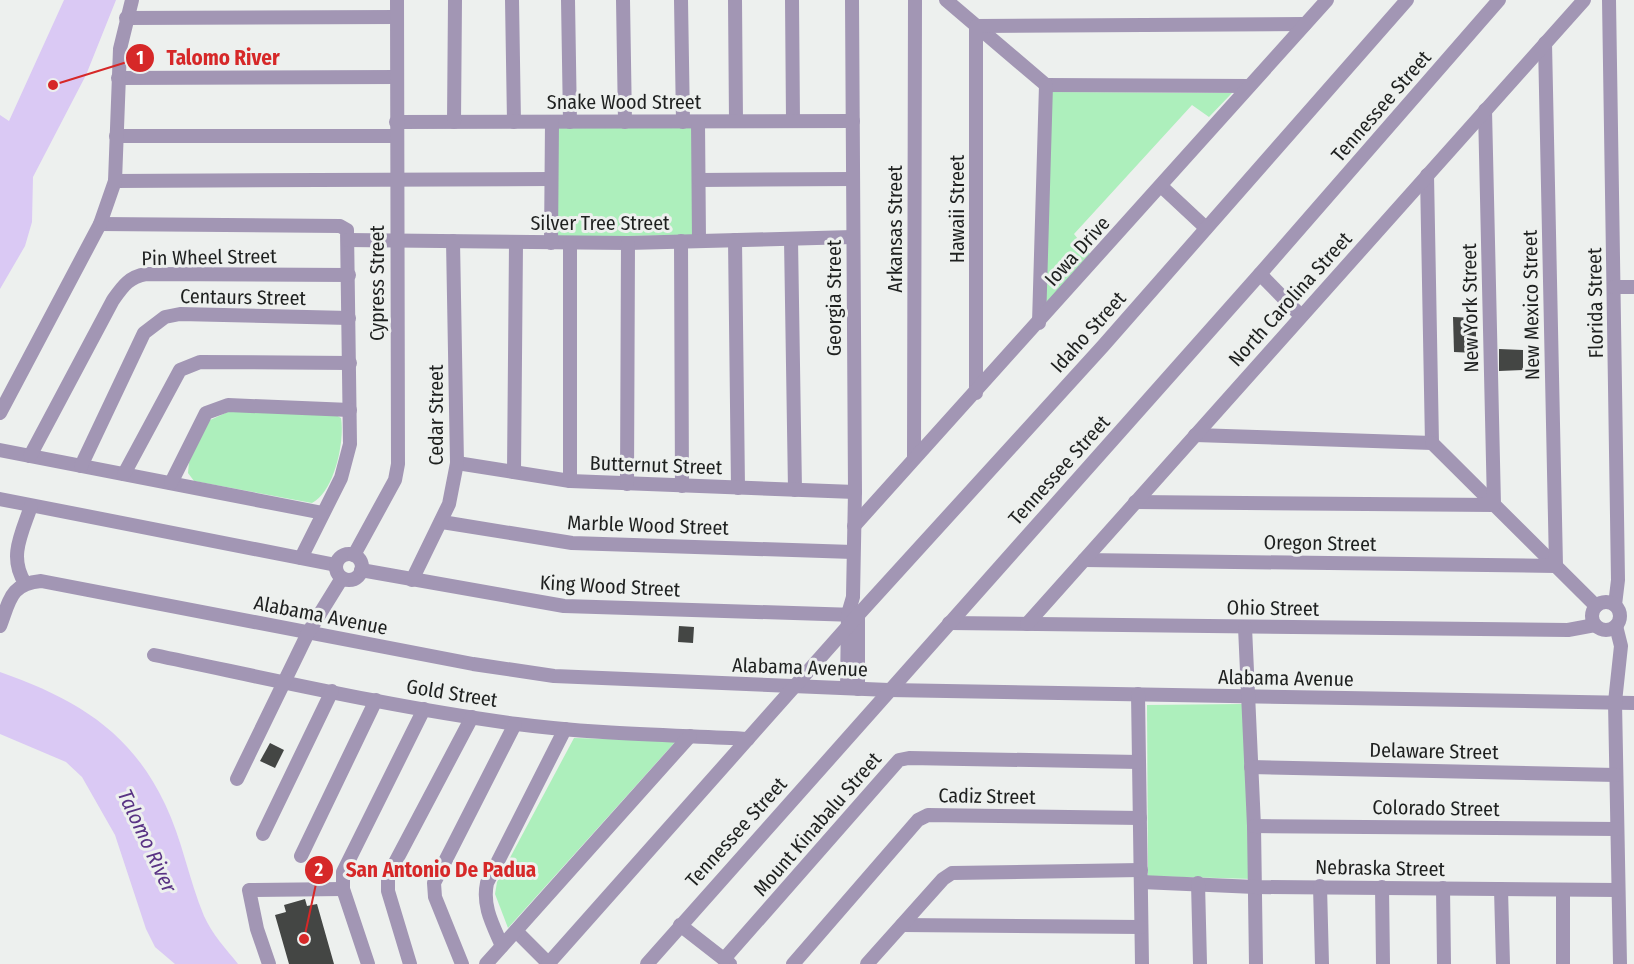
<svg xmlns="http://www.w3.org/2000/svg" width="1634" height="964" font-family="'Fira Sans Condensed',sans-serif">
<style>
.green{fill:#adefbc}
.water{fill:#dac9f4}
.building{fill:#444644}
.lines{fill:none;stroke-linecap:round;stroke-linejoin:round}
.minor{stroke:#a296b4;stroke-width:14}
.labels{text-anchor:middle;stroke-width:6;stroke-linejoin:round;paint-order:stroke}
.street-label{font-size:20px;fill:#1e201f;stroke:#edf0ee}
.water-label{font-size:21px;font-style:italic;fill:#593384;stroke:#edf0ee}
.leader{fill:none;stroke:#d62828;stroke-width:2}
.callout-dot{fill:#d62828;stroke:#edf0ee;stroke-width:2}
.mark-label{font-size:18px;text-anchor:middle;font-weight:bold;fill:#fff}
.callout-label{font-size:21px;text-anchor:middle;font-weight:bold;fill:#d62828;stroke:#edf0ee;stroke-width:6;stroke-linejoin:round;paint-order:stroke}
</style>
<rect width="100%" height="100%" fill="#edf0ee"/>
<g class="green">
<polygon points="1052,92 1232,93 1209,117 1192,105 1074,234 1090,254 1045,305"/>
<polygon points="692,126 693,235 557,237 556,128"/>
<path d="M230,411L334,414L341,418C345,442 334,492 312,503L194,481L188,473L189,462L208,421Z"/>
<polygon points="1242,704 1253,879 1148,876 1147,705"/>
<polygon points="574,738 676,741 508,928 495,894 497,882"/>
</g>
<g class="water">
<polygon points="64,0 116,0 86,75 33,177 32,222 25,246 0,289 0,115 9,121"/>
<path d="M0,672C74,698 130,730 165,804C182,839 189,880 204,916C212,934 226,949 238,964H175L155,947L146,929L115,835L82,777L66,762L0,734Z"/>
</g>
<g class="building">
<polygon points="1453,317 1476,318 1476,353 1454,352"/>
<polygon points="1499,349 1523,350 1523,370 1499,371"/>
<polygon points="679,626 694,627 693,643 678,642"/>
<polygon points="270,743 284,750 275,768 260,761"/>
<polygon points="305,899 307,906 317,904 334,964 289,964 275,915 286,912 284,905"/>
</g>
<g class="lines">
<g class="minor">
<polyline points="512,0 514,122"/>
<polyline points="568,0 570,122"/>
<polyline points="623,0 625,122"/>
<polyline points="681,0 683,122"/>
<polyline points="735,0 736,121"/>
<polyline points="792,0 793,121"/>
<polyline points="946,0 1046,85"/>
<polyline points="1609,0 1618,580 1615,605"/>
<polyline points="126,18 397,17"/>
<polyline points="118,78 397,77"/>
<polyline points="1046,85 1249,86"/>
<polyline points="396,122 853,121"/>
<polyline points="454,122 455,0"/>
<polyline points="698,122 699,241"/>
<polyline points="116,136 396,136"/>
<polyline points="1427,175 1432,443"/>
<polyline points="699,180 853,179"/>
<polyline points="115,181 551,179"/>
<polyline points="1161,186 1206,228"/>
<polyline points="100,224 340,226 347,230 350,444 341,478 301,558"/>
<polyline points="791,239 795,490"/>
<polyline points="348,240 628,243 853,237"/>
<polyline points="735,240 738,488"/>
<polyline points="681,241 682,486"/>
<polyline points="551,243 552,122"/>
<polyline points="1260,274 1301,316"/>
<polyline points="1614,287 1634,287"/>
<polyline points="1039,323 1046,85"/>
<polyline points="976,393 976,26 1305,24"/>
<polyline points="0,413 100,224 115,181 120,49 132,0"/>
<polyline points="1195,435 1432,443"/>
<polyline points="1432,443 1596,606"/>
<polyline points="0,450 323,513"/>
<path d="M30,456L113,300C123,286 129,277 146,274L349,275"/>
<polyline points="914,458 915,0"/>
<polyline points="457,463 570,481 855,492"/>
<polyline points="81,466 144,333 165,317 180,314 349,318"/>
<polyline points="514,472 516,243"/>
<polyline points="124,474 180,370 200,362 350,363"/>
<polyline points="570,481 570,243"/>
<polyline points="171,483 206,413 228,405 350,410"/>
<polyline points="627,484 628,243"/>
<polyline points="0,499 336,565"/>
<polyline points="1135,502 1494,505 1485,110"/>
<polyline points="442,522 572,543 853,552"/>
<polyline points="854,526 1327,0"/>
<circle cx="349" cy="567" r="13"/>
<polyline points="354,555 395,480 398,464 397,0"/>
<polyline points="1084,560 1556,566 1545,43"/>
<polyline points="361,570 564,606 856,615"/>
<polyline points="412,580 449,504 457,463 453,241"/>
<path d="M25,583C8,557 22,533 31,506"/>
<circle cx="1606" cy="616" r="14"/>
<polyline points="949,623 1568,630 1595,625"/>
<polyline points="1027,624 1584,0"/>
<path d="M0,626C10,600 10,584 41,581L473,664L554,676L889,690L1634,703"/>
<polyline points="1616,626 1621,646 1615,702 1620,964"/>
<polyline points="1245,627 1254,826 1256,964"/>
<path d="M154,655C275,680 395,708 517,724C593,734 671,735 748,739"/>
<polyline points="847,688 848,614 853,597 855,492 852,0"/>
<polyline points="858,689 858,613"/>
<polyline points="1138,694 1142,964"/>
<polyline points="1251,767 1616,775"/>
<polyline points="237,779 308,633 342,578"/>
<polyline points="1254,826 1617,829"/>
<polyline points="263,834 332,691"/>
<polyline points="301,856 376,700"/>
<polyline points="1141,882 1255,887 1618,890"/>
<polyline points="1198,883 1200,964"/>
<polyline points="1320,886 1322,964"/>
<polyline points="1382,887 1383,964"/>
<polyline points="1443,888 1444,964"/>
<polyline points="1501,889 1503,964"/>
<polyline points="1563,890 1563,964"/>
<polyline points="680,925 730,964"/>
<polyline points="902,925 1141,927"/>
<polyline points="516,931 548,963"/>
<path d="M502,946C493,925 482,906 487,883L565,729"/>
<polyline points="724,959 899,760 909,758 1139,762"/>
<polyline points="269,964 257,929 249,890 343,889"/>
<polyline points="368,964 343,889 343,872 424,709"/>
<polyline points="410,964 388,891 388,876 472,717"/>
<polyline points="462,964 435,897 434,883 515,724"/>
<polyline points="486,964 690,736"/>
<polyline points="548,964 858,615 1103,346 1407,0"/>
<polyline points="647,964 1260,274 1499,0"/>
<polyline points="793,964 918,820 928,815 1140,818"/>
<polyline points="867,964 943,879 952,873 1141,870"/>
</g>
</g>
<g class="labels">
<g class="street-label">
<text x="624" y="109">Snake Wood Street</text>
<text transform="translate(1381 106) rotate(-49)" y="7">Tennessee Street</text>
<text transform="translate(957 209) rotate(-90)" y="7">Hawaii Street</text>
<text x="600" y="230">Silver Tree Street</text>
<text transform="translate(895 229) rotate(-90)" y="7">Arkansas Street</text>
<text transform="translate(1077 251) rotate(-48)" y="7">Iowa Drive</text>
<text transform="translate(209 257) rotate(-1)" y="7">Pin Wheel Street</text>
<text transform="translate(377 283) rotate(-90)" y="7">Cypress Street</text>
<text transform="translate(243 297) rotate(1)" y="7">Centaurs Street</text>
<text transform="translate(834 298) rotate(-90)" y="7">Georgia Street</text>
<text transform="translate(1290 299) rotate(-48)" y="7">North Carolina Street</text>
<text transform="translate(1595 303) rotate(-91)" y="7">Florida Street</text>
<text transform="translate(1531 305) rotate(-91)" y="7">New Mexico Street</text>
<text transform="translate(1470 308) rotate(-91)" y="7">New York Street</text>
<text transform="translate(1088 332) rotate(-48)" y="7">Idaho Street</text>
<text transform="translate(436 415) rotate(-90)" y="7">Cedar Street</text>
<text transform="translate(656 465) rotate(2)" y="7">Butternut Street</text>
<text transform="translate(1059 470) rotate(-48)" y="7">Tennessee Street</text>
<text transform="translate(648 525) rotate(2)" y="7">Marble Wood Street</text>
<text transform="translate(1320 543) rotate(1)" y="7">Oregon Street</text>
<text transform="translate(610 586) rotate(3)" y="7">King Wood Street</text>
<text transform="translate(1273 608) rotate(1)" y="7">Ohio Street</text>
<text transform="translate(321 615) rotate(11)" y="7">Alabama Avenue</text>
<text transform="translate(800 667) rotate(2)" y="7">Alabama Avenue</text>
<text transform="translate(1286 678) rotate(1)" y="7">Alabama Avenue</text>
<text transform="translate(452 693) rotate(9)" y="7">Gold Street</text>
<text transform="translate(1434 751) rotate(1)" y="7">Delaware Street</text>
<text transform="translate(987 796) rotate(1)" y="7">Cadiz Street</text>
<text transform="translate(1436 808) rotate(1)" y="7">Colorado Street</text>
<text transform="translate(817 824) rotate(-49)" y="7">Mount Kinabalu Street</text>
<text transform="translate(736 832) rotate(-48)" y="7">Tennessee Street</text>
<text transform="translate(1380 868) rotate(1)" y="7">Nebraska Street</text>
</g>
<g class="water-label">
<text transform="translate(147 841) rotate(65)" y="7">Talomo River</text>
</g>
</g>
<path class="leader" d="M53 85L140 58M304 939L319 870"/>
<g class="callout-dot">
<circle cx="53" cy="85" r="6"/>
<circle cx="304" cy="939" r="6"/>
<circle cx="140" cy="58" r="15"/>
<circle cx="319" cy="870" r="15"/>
</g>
<g class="mark-label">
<text x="140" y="64">1</text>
<text x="319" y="876">2</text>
</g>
<g class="callout-label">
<text x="223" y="65">Talomo River</text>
<text x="441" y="877">San Antonio De Padua</text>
</g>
</svg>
